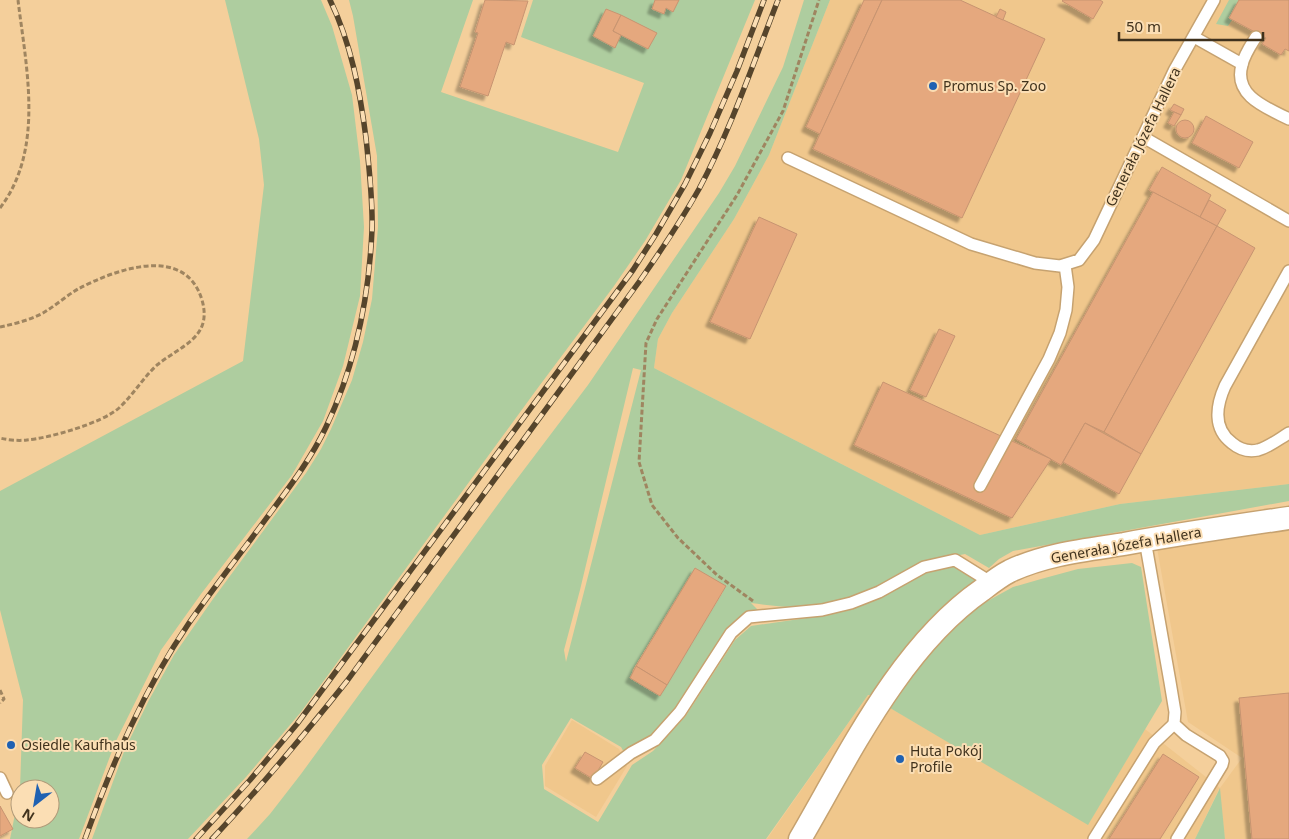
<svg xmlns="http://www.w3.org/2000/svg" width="1289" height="839" font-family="'Noto Sans',sans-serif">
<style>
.built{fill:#f0c78c}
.green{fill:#aecd9f;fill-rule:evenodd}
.building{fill:#e5a87e;stroke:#c79471;filter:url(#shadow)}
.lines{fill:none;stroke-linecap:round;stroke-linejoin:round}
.service-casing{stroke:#c6a270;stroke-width:14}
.minor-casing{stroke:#c6a270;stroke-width:25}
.path{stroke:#9f8560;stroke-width:3;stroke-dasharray:5 2.5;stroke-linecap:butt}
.service{stroke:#fff;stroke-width:11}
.minor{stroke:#fff;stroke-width:22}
.rail-casing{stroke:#56452c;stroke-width:5.5}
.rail{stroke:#fbdeb4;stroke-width:4;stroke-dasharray:11;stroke-linecap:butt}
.poi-dot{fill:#1f61b2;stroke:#fbdeb4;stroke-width:2}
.labels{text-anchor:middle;stroke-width:4;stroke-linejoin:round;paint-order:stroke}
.poi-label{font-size:14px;fill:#40321d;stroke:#fbdeb4;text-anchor:start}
.street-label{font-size:14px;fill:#40321d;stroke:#fbdeb4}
</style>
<defs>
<filter id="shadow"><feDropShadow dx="-4.5" dy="4.5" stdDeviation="1" flood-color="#0004"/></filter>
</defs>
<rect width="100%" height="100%" fill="#f4cf9b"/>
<g class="built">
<polygon points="830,0 1289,0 1289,484 1120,504 980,535 654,368 658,339 672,313 734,219 769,155"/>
<polygon points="1289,521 1289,839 1225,839 1219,789 1195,839 767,839 868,695 1088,824 1145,729 1220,788 1242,758 1188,722 1157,548"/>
<polygon points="572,720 619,749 627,766 596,817 545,786 545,766"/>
</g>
<g class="green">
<path d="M225,0H321L332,26L352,95L360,161L364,227L360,296L343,366L323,421L292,475L201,594L161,650L115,743L79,839H10L20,789L23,700L0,610V491L243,361L264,185L259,139ZM20,789H50V819H20Z"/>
<polygon points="349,0 473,0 441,92 618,152 644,83 521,37 533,0 755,0 681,180 645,241 614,286 537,389 301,712 246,777 188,839 92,839 125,749 149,700 174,655 213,599 306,473 321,449 331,429 352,380 363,342 372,299 378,227 377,156 353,16"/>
<path d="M804,0H830L769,155L734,219L672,313L658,339L654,368L980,535L1120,504L1289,484V501L1013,551L999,559L989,568L965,554L955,556C913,573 866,599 821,606C797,609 774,606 751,603L759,611L747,614L677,709L652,738L625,754L621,747L571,718L542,765L544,789L598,822L632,765L653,751L685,717L735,640L751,626L820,616L850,608L925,571L951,565L982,584L878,695H868L766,839H247L270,814L301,774L507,492L588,385L719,193L735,166L783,67ZM633,368L641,370L566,662L564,650L580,590ZM692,573L723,592L663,690L632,671Z"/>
<polygon points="1229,0 1239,0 1229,18 1232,20 1228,26 1216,24"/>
<polygon points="1132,563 1141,567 1162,701 1088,825 890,708 918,665 973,609 1013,587 1041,579 1078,569"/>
<polygon points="1220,788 1225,839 1195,839"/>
</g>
<g class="building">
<polygon points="485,0 528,1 514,45 506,42 488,96 460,87 478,33 475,32"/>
<polygon points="655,0 679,0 673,12 666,8 664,14 652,9"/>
<polygon points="864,0 882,0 820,134 806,127"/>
<polygon points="882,0 960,0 1045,39 962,218 813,149"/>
<polygon points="1063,0 1100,0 1103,2 1093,19 1062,1"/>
<polygon points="1239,0 1289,0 1289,51 1285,49 1281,55 1262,44 1266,38 1229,18"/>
<polygon points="606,9 621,15 613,31 621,35 615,48 593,36"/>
<polygon points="1000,9 1006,12 1003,20 996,17"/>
<polygon points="621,15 657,33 648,49 613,31"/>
<polygon points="1174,104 1184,109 1181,115 1170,110"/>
<polygon points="1174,112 1181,115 1174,126 1168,123"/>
<polygon points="1206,116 1253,142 1239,168 1192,143"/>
<circle cx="1185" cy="129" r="9"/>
<polygon points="1162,167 1211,195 1200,217 1149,190"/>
<polygon points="1153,192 1217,226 1104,432 1085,423 1061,465 1016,439"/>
<polygon points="1209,200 1226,210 1217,226 1200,217"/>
<polygon points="759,217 797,234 750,339 710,322"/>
<polygon points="1217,226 1255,248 1141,454 1104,432"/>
<polygon points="939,329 955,336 926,397 910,390"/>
<polygon points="883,382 1051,459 1012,518 854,445"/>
<polygon points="1085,423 1141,454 1119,494 1063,462"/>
<polygon points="695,568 726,586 667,685 636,666"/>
<polygon points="636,666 667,685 660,696 630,678"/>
<polygon points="1289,693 1289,839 1252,839 1239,698"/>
<polygon points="585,752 603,762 593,779 575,768"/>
<polygon points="1163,754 1199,777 1160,839 1109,839"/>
<polygon points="0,806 13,829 0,836"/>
</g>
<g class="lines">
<defs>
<g id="service">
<polyline points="1194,37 1242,64"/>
<path d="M1256,37C1251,45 1244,55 1242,65C1233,96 1267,108 1289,119"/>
<polyline points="1143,137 1289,221"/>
<polyline points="788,158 971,244 1035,263 1060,266 1079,260 1094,240 1174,71 1214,0"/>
<path d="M1289,271L1225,386C1216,406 1213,429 1232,443C1239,449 1248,452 1258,450C1269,447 1279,439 1289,433"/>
<polyline points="980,486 1049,359 1060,333 1066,310 1068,287 1065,265"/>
<polyline points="1145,540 1170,682 1175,712 1174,724 1186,735 1220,756 1223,761 1222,765 1177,839"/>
<polyline points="0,778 7,793"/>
<polyline points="597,779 631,753 655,740 680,712 731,633 749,617 822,610 851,603 879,592 924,567 955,560 992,583"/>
<polyline points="1094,839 1154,743 1174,724"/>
</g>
<path id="minor" d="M800,839C849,755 900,647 982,590C991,583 1000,576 1010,571C1046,554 1086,550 1124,544C1179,534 1234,526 1289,518"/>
</defs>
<use href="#service" class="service-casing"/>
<use href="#minor" class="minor-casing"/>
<g class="path">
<path d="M0,208C45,149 26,67 18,0"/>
<path d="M0,327C14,324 30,320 43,313C55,306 66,296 78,289C114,270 185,243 202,300C213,338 180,346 157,365C143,378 133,395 119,408C102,423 50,438 27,440C18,441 8,440 0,438"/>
<polyline points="753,601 717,575 678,538 652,505 639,462 646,343 657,319 737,195 783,111 819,0"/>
<polyline points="0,690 4,699 0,703"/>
</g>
<use href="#service" class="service"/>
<use href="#minor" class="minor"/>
<defs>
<g id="rail">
<path d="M85,839C112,764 144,689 189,623C215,586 244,549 271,512C291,485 312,457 326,427C355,366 369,297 372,230C373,200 369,168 366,138C360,91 351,43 330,0"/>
<polyline points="196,839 250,780 297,724 633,270 656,234 685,184 710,133 737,71 764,0"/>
<path d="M212,839C260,788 304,735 347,681L639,282C660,252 681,221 699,189C731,129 753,64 778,0"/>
</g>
</defs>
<use href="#rail" class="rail-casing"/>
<use href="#rail" class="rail"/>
</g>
<g class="poi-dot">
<circle cx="933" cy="86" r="5"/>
<circle cx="11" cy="745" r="5"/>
<circle cx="900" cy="759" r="5"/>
</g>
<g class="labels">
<g class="poi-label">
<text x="943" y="91">Promus Sp. Zoo</text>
<text x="21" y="750">Osiedle Kaufhaus</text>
<text x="910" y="756">Huta Pokój<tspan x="910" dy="16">Profile</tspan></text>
</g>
<g class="street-label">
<text transform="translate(1143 137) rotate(-64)" y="5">Generała Józefa Hallera</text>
<text transform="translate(1126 545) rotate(-10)" y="5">Generała Józefa Hallera</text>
</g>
</g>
<g transform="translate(35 804) rotate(211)"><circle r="24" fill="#fbdeb4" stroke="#b09978"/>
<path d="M0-4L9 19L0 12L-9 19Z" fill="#1f61b2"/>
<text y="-8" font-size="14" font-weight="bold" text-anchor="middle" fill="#40321d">N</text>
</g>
<path d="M1119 32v8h144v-8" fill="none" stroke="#40321d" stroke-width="2.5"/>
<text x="1126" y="32" font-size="15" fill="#40321d" stroke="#fbdeb4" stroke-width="4" paint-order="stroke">50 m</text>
</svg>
